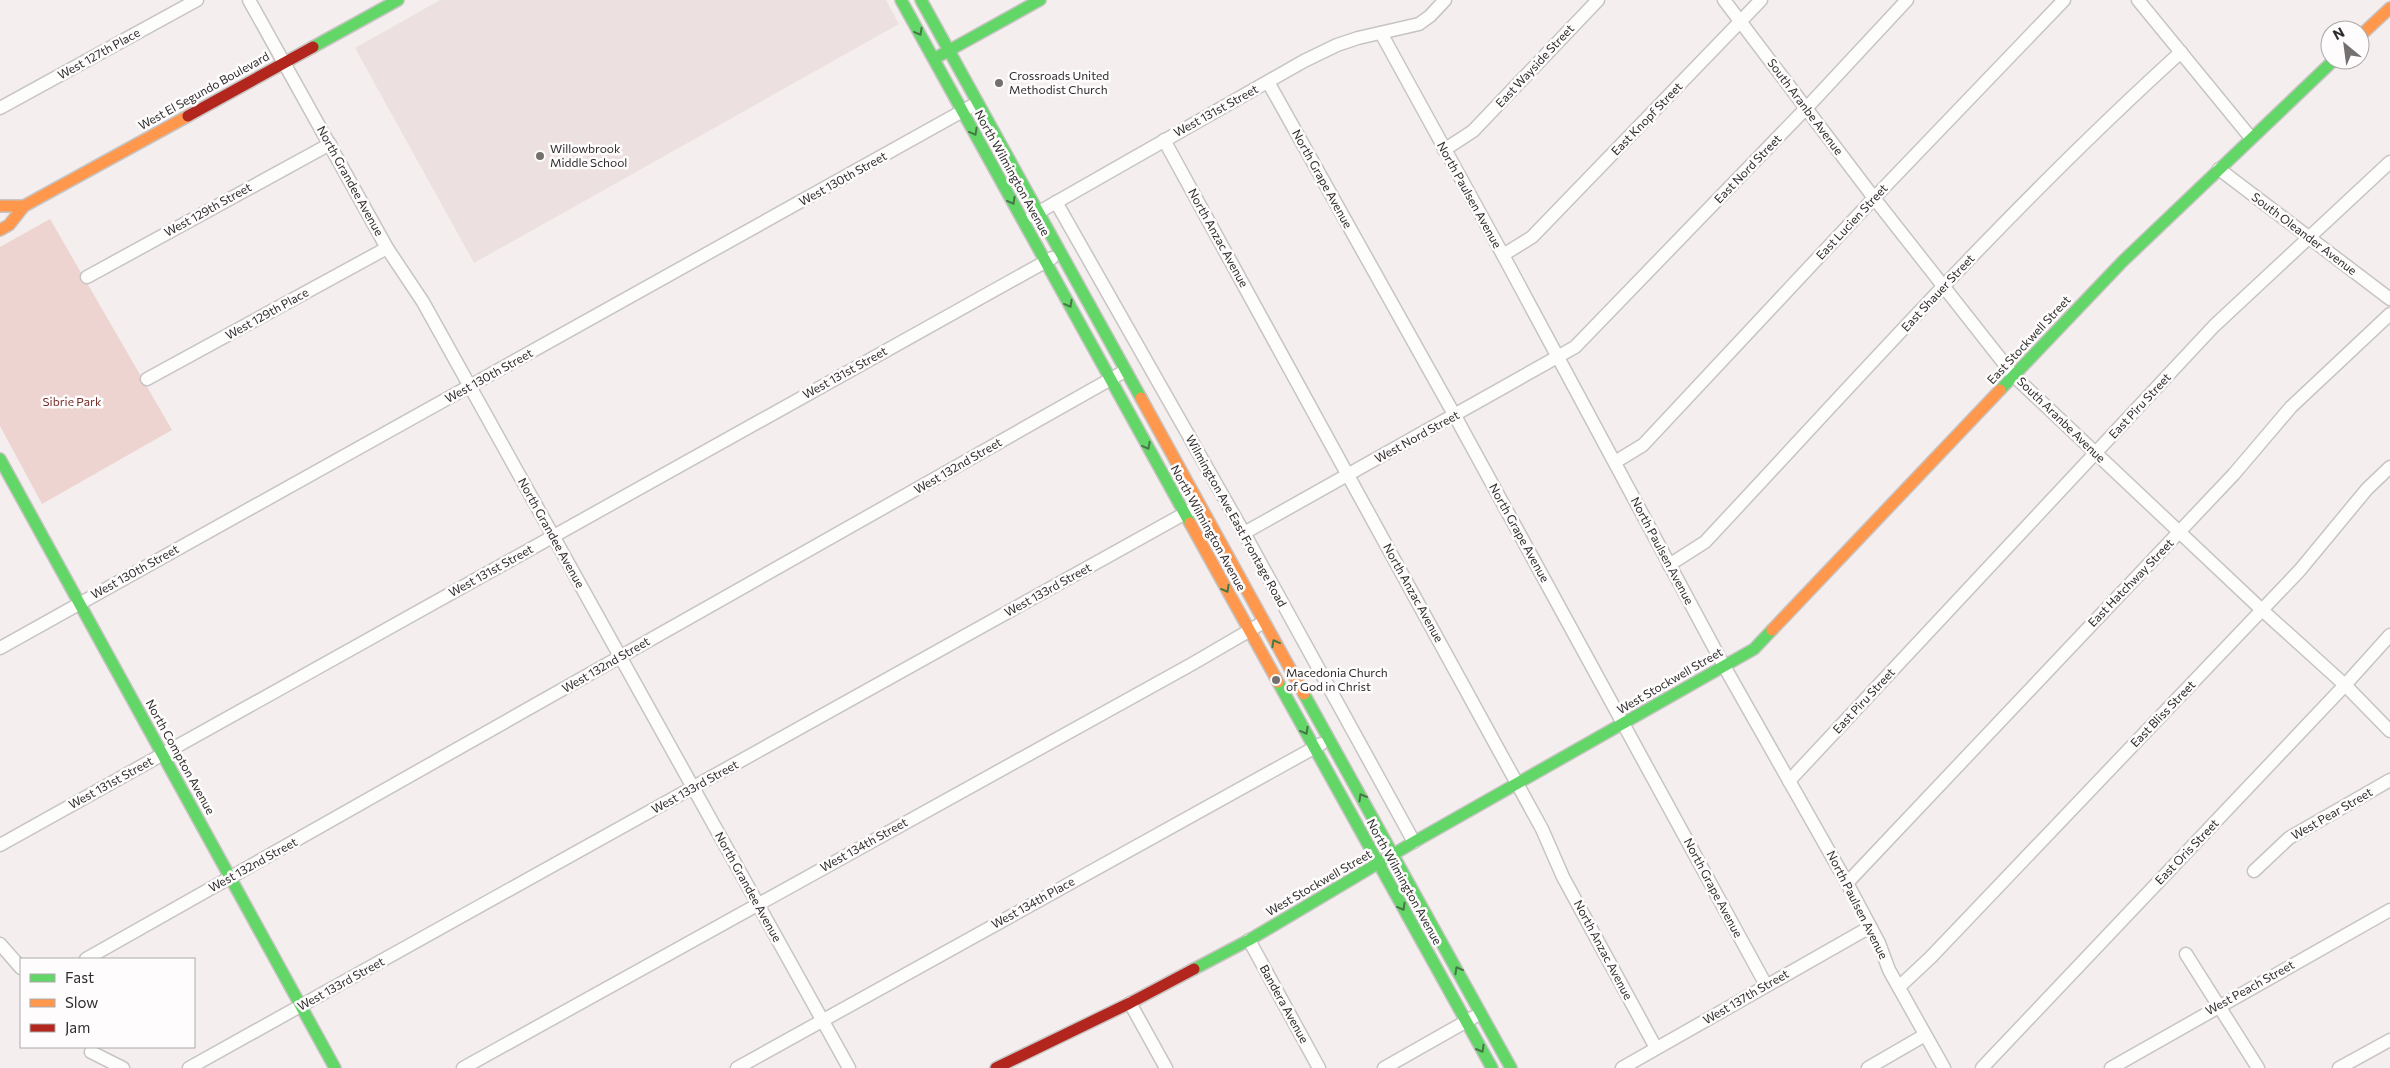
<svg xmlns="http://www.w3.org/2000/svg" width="2390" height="1068" font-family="Commissioner,sans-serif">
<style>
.built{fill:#ede0e0}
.green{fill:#edd4d1}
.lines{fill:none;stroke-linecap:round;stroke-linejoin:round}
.street-casing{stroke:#c7c4c3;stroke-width:15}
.fast-casing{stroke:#c7c4c3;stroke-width:14}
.slow-casing{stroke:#c7c4c3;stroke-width:14}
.jam-casing{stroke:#c7c4c3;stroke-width:14}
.street{stroke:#fdfdfc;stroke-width:12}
.fast{stroke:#63d668;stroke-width:11}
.slow{stroke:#ff974d;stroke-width:11}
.jam{stroke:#b3261e;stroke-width:11}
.oneway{stroke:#467847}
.poi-dot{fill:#747070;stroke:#fefcfc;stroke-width:2}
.labels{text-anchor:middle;stroke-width:5;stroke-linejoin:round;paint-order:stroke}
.street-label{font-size:12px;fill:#2f2c2c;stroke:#fefcfc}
.poi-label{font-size:12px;fill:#2f2c2c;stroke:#fefcfc;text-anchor:start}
.park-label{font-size:12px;fill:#752d28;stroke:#fefcfc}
</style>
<rect width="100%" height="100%" fill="#f4efee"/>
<polygon class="built" points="440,0 886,0 899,24 474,263 355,48"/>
<polygon class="green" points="50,219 172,430 42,504 0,426 0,247"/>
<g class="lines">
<defs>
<g id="street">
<polyline points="249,0 387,248 423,302 849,1068"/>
<polyline points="1724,0 1874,198 2014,376 2262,610 2345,685 2390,731"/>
<polyline points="2138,0 2251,138"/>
<polyline points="1381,33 1503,255 1724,666 1847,883 1879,943 1889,970 1944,1068"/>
<polyline points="1268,82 1455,416 1766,985"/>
<polyline points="0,108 197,0"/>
<polyline points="1164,140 1542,829 1563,877 1656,1048"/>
<polyline points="1444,150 1473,131 1598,0"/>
<polyline points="2219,169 2390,299"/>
<polyline points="1056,202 1244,533 1414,842"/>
<polyline points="1032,216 1304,61 1337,45 1358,38 1419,24 1430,16 1445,0"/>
<polyline points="1503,255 1532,237 1761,0"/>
<polyline points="87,277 330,144"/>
<polyline points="147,379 387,248"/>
<polyline points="1615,462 1643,445 1874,198 2064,0"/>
<polyline points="1244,533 1575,347 1813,101 1907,0"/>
<path d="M1669,565L1705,542C1860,376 2012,205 2181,52"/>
<polyline points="0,648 977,103"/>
<polyline points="1789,781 2214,326 2390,162"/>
<polyline points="0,845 1052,258"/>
<polyline points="2254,871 2289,838 2390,780"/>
<polyline points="1847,883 2234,474 2291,407 2390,314"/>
<polyline points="1249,940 1319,1068"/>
<polyline points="0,944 21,968"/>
<polyline points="2186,954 2258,1068"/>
<polyline points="86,959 1125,371"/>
<polyline points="1899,987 1931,957 2300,570 2367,489 2390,467"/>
<polyline points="1130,1003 1166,1068"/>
<polyline points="91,1052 123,1068"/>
<polyline points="189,1068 1191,510"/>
<polyline points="463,1068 1192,664 1264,622"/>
<polyline points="737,1068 1321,744"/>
<polyline points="1384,1068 1474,1017"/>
<polyline points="1622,1068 1870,927"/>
<polyline points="1868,1068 1925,1035"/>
<polyline points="1982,1068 2345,685 2390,635"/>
<polyline points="2111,1068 2390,910"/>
<polyline points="2339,1068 2390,1040"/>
</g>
<g id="fast">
<polyline points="901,0 1190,523"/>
<polyline points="921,0 1141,398"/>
<polyline points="313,47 398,0"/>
<polyline points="939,56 1040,0"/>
<polyline points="2000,390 2123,261 2334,60"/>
<polyline points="0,459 335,1068"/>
<polyline points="1278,682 1492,1068"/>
<polyline points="1304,694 1511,1068"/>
<polyline points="1194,969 1249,940 1414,842 1754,649 1772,630"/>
</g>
<g id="slow">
<polyline points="2360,36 2390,8"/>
<polyline points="0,206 24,206"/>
<polyline points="0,230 9,225 24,206 188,116"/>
<polyline points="1141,398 1304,694"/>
<polyline points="1190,523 1278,682"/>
<polyline points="1772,630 2000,390"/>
</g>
<g id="jam">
<polyline points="188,116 313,47"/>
<polyline points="996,1068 1130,1003 1194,969"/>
</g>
</defs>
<use href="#street" class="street-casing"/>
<use href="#fast" class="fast-casing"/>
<use href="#slow" class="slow-casing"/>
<use href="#jam" class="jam-casing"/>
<use href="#street" class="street"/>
<use href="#fast" class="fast"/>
<use href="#slow" class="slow"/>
<use href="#jam" class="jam"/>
</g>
<defs><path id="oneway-chevron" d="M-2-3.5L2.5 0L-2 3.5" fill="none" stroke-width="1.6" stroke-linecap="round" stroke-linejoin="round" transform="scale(1.25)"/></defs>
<g class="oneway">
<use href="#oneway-chevron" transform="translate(919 32) rotate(61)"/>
<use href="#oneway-chevron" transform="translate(974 132) rotate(61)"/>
<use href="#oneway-chevron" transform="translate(1012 201) rotate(61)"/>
<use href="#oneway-chevron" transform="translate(1069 304) rotate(61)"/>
<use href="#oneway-chevron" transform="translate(1147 446) rotate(62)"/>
<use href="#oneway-chevron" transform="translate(1226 589) rotate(61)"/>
<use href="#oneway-chevron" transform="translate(1275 643) rotate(-119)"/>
<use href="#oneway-chevron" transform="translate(1305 731) rotate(61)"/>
<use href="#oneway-chevron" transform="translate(1362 797) rotate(-120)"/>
<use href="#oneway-chevron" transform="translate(1402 907) rotate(61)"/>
<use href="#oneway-chevron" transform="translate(1458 970) rotate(-119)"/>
<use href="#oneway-chevron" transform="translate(1481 1049) rotate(60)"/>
</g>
<g class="poi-dot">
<circle cx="999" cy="83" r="5"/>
<circle cx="540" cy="156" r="5"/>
<circle cx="1276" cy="680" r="5"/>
</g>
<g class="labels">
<g class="street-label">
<text transform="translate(99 54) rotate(-29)" y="4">West 127th Place</text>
<text transform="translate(1535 66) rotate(-47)" y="4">East Wayside Street</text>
<text transform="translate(204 91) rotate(-29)" y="4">West El Segundo Boulevard</text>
<text transform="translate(1805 107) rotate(53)" y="4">South Aranbe Avenue</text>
<text transform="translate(1216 111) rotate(-29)" y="4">West 131st Street</text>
<text transform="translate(1647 119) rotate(-46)" y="4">East Knopf Street</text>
<text transform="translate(1748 169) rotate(-46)" y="4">East Nord Street</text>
<text transform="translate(1012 173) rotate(61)" y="4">North Wilmington Avenue</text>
<text transform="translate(843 179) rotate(-29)" y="4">West 130th Street</text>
<text transform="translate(1322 179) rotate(61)" y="4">North Grape Avenue</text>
<text transform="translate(350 181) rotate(61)" y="4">North Grandee Avenue</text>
<text transform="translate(1469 195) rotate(61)" y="4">North Paulsen Avenue</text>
<text transform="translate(208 210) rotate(-29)" y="4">West 129th Street</text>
<text transform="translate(1852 222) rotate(-47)" y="4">East Lucien Street</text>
<text transform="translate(2304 234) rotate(37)" y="4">South Oleander Avenue</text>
<text transform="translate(1218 238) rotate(61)" y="4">North Anzac Avenue</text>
<text transform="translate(1938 293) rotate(-47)" y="4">East Shauer Street</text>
<text transform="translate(267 314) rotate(-29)" y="4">West 129th Place</text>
<text transform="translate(2029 340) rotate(-47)" y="4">East Stockwell Street</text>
<text transform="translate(845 373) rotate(-29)" y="4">West 131st Street</text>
<text transform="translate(489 376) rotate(-29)" y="4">West 130th Street</text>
<text transform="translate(2140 406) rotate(-47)" y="4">East Piru Street</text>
<text transform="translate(2061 420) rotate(44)" y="4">South Aranbe Avenue</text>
<text transform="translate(1417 437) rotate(-29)" y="4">West Nord Street</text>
<text transform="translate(958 466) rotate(-30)" y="4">West 132nd Street</text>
<text transform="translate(1236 521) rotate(61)" y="4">Wilmington Ave East Frontage Road</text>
<text transform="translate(1208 528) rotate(61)" y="4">North Wilmington Avenue</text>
<text transform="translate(551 533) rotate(61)" y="4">North Grandee Avenue</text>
<text transform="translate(1519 533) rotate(61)" y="4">North Grape Avenue</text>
<text transform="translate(1662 551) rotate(62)" y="4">North Paulsen Avenue</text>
<text transform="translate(491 571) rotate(-29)" y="4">West 131st Street</text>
<text transform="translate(135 572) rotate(-29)" y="4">West 130th Street</text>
<text transform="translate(2131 583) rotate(-46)" y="4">East Hatchway Street</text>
<text transform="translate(1048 590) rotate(-29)" y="4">West 133rd Street</text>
<text transform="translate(1413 593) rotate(61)" y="4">North Anzac Avenue</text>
<text transform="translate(606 665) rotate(-30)" y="4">West 132nd Street</text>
<text transform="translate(1670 681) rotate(-30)" y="4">West Stockwell Street</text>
<text transform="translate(1864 701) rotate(-47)" y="4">East Piru Street</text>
<text transform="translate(2163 714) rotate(-46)" y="4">East Bliss Street</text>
<text transform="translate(180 757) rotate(61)" y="4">North Compton Avenue</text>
<text transform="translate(111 783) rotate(-29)" y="4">West 131st Street</text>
<text transform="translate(695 787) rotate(-29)" y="4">West 133rd Street</text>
<text transform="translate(2332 814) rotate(-30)" y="4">West Pear Street</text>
<text transform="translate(864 845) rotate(-29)" y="4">West 134th Street</text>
<text transform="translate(2187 852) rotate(-46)" y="4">East Oris Street</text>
<text transform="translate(253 865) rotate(-29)" y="4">West 132nd Street</text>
<text transform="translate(1404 882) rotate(61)" y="4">North Wilmington Avenue</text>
<text transform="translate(1319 883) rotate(-30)" y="4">West Stockwell Street</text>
<text transform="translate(748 887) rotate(61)" y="4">North Grandee Avenue</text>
<text transform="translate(1713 888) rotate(62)" y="4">North Grape Avenue</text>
<text transform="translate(1033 903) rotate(-29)" y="4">West 134th Place</text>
<text transform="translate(1857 905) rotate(63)" y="4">North Paulsen Avenue</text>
<text transform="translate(1603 950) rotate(62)" y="4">North Anzac Avenue</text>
<text transform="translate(341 984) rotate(-29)" y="4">West 133rd Street</text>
<text transform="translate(2250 988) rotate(-29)" y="4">West Peach Street</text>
<text transform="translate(1746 997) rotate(-30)" y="4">West 137th Street</text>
<text transform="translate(1284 1004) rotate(61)" y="4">Bandera Avenue</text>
</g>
<g class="poi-label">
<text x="1009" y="80">Crossroads United<tspan x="1009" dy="14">Methodist Church</tspan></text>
<text x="550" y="153">Willowbrook<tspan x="550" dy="14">Middle School</tspan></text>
<text x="1286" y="677">Macedonia Church<tspan x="1286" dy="14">of God in Christ</tspan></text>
</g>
<g class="park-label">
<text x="72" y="406">Sibrie Park</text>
</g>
</g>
<rect x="20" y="958" width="175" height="90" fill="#fefcfc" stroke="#aba9a9"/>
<rect x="30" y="974" width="25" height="8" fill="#63d668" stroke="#aba9a9"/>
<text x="65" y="983" font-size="15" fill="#2f2c2c">Fast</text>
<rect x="30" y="999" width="25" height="8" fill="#ff974d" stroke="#aba9a9"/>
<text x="65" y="1008" font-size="15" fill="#2f2c2c">Slow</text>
<rect x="30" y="1024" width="25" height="8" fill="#b3261e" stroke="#aba9a9"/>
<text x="65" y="1033" font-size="15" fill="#2f2c2c">Jam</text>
<g transform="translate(2345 45) rotate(331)"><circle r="24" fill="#fefcfc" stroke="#aba9a9"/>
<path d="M0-4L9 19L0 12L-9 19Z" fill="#747070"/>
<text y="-8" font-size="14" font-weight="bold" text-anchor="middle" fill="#2f2c2c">N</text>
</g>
</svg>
